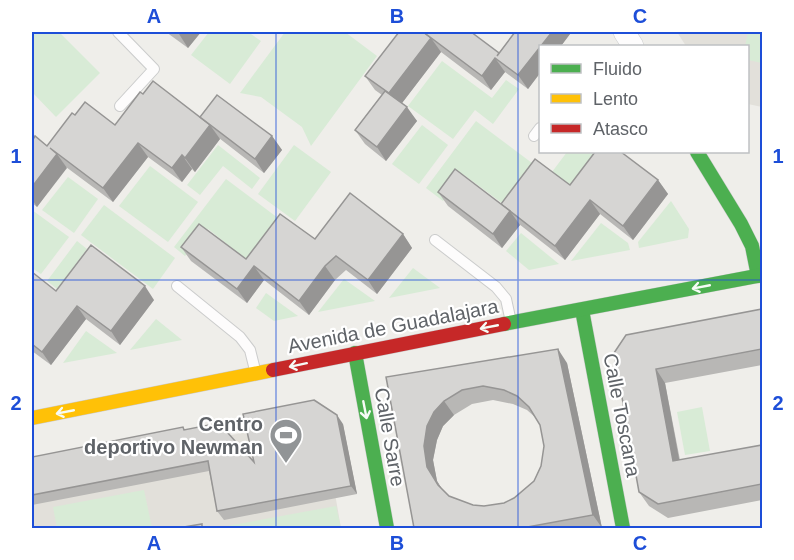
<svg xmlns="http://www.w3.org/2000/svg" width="794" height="560" font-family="Helvetica,sans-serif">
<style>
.education{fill:#e2e0da}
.green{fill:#d8ebd6}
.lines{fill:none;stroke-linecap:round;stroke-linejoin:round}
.lane-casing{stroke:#cbcccc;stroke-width:12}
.street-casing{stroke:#cbcccc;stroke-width:22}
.fast-casing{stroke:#cacacb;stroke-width:15}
.slow-casing{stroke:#cacacb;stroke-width:15}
.jam-casing{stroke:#cacacb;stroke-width:15}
.lane{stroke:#fdfcfc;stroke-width:10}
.street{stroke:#fdfcfc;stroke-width:21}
.fast{stroke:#4caf50;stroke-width:14}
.slow{stroke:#ffc107;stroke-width:14}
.jam{stroke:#c62828;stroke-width:14}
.wall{fill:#b8b7b5;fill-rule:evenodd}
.shaded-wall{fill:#969594}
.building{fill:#d6d5d3;stroke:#969594;stroke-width:1.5;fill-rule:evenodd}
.oneway{stroke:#f6fbf6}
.grid{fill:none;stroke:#1d4ed8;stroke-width:1.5;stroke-opacity:0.55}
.labels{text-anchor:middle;stroke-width:4.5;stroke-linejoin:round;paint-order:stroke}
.street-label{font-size:20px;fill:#5f6368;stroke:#fff}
.poi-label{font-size:20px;font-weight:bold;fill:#5f6368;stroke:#fff;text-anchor:end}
.neatline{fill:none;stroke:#1d4ed8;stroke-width:2}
.grid-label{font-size:20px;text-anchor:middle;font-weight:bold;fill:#1d4ed8}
</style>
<rect width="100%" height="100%" fill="#efeeea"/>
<g class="education">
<polygon points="677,32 762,32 762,107 748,104 748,46 686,46"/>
<polygon points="298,422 324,431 341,528 32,528 32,467 191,443"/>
</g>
<g class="green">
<polygon points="32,32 59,32 100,73 56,117 32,92"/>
<polygon points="209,32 248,32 261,41 230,84 191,55"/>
<polygon points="285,32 345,32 377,56 311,146 302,127 261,97 240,93"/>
<polygon points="748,32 762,32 762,63 748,60 748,46 745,46"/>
<polygon points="442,61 492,98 506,80 519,89 493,124 475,110 453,139 408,106"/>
<polygon points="476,121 540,169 510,209 464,175 443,201 426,188"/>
<polygon points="422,125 448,145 419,184 392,164"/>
<polygon points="218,145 260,178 252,189 223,166 200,195 187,185"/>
<polygon points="294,145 331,172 295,221 258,194"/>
<polygon points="567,152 615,152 569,213 549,176"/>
<polygon points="150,166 198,202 168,242 119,206"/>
<polygon points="68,177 98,199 74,233 42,210"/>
<polygon points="226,179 282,221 252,264 208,229 185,256 174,247"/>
<polygon points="671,201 689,229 688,238 639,248 638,242"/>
<polygon points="104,205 175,258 153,289 81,235"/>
<polygon points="32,210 69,237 41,274 32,268"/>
<polygon points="601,223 628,243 630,250 571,261"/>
<polygon points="521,233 559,264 529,270 506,251"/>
<polygon points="77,241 87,249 57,289 47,281"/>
<polygon points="413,268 440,288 389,298"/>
<polygon points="344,279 375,301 318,312"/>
<polygon points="266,293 298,316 274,321 256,308"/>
<polygon points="156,319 182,340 130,350"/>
<polygon points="86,331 117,353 63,363"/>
<polygon points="702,407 710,451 685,455 677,412"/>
<polygon points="144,490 152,528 57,528 53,507"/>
<polygon points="336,506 341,528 216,528"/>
</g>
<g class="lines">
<defs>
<g id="lane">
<polyline points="118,32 154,69 120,106"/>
<polyline points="534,136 540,128"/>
<polyline points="435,240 496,287 506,299 511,322"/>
<polyline points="177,286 240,337 250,350 256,374"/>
</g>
<polyline id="street" points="624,32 633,46"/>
<g id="fast">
<polyline points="697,152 741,224 752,246 758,276"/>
<polyline points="582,310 623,528"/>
<polyline points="504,324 762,275"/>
<polyline points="355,353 387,528"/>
</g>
<polyline id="slow" points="32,418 273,370"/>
<polyline id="jam" points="273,370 504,324"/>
</defs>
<use href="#lane" class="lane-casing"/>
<use href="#street" class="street-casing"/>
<use href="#fast" class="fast-casing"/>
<use href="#slow" class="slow-casing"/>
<use href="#jam" class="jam-casing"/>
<use href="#lane" class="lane"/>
<use href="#street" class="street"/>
<use href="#fast" class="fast"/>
<use href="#slow" class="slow"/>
<use href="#jam" class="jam"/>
</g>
<g class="wall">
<polygon points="166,32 201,32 188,48"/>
<polygon points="515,32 568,32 570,34 528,89 505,72 491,90 441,52 402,103 417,121 386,161 365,144 355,130 382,95 375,90 365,76 426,34 499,53"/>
<polygon points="143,94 200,118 272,136 282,150 264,173 219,138 220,139 195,172 192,169 182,182 148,157 113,202 66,167 37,207 32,203 32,141 47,146 75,115 115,125"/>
<polygon points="658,180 668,194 633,240 600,214 565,260 519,224 520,225 502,248 448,206 438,192 502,205 570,185"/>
<polygon points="403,234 412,248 377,294 346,270 335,280 309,315 264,280 247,303 191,261 181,247 246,259 315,239"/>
<polygon points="32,272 56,291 154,300 120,345 86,319 51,365 32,351"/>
<polygon points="762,309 762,365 665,383 680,460 762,445 762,500 668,518 649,506 639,492 614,353"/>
<path d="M567,363L602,528H414L386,377ZM493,400L513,404L527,410L536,418L540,425L544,446L541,466L534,481L514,498L504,503L484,506L473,505L449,496L442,489L437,481L433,460L437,440L443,426L454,415L472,404Z"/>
<polygon points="343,424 357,494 224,520 217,511 209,471 32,505 32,457 185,430 254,462"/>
</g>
<g class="shaded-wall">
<polygon points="181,32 201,32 188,48 179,34"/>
<polygon points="552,32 568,32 570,34 561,46 540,46 540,73 528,89 518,75"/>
<polygon points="431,38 441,52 399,107 389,93"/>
<polygon points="495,58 505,72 491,90 482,76"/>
<polygon points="407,107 417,121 386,161 377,147"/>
<polygon points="210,125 220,139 195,172 185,158"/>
<polygon points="272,136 282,150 264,173 255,159"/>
<polygon points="138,143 148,157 113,202 103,188"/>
<polygon points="57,154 67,168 37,207 32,199 32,187"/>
<polygon points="182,155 192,169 182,182 172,168"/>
<polygon points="658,180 668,194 633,240 623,226"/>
<polygon points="590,200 600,214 565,260 555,246"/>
<polygon points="510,211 520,225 502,248 493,234"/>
<polygon points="403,234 412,248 377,294 368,280"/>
<polygon points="254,266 264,280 247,303 237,289"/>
<polygon points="325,266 335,280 309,315 299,301"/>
<polygon points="145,286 154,300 120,345 111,331"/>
<polygon points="77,306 86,319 51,365 42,352"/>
<polygon points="558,349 567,363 602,528 593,515"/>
<polygon points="656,369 665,383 682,475 673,461"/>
<polygon points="444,401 454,415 443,426 437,440 433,460 437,481 448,499 427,467 424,446 427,426 434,412"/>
<polygon points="337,415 343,424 357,494 351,486"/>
</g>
<g class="building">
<polygon points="399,32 423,32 431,38 389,93 365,76"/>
<polygon points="427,32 471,32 499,53 497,56 515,32 552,32 518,75 495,58 482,76 426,34"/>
<polygon points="153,81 210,125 185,158 182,155 172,168 138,143 103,188 50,148 57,154 32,187 32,141 35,136 47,146 72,113 75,115 85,102 115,125 140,92 143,94"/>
<polygon points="385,91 407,107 377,147 355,130"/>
<polygon points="217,95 272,136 255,159 200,117"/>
<polygon points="595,152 621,152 658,180 623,226 590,200 555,246 501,204 535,159 570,185"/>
<polygon points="455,169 510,211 493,234 438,192"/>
<polygon points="350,193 403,234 368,280 336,256 325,266 299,301 254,266 237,289 181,247 199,224 246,259 280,214 315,239"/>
<polygon points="91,245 145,286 111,331 77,306 42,352 32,344 32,272 56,291"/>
<polygon points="762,309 762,349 656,369 673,461 762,445 762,484 658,504 639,492 614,353 626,335"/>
<path d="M558,349L593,515L522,528H414L386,377ZM483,386L504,390L517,396L529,407L540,425L544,446L541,466L534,481L514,498L504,503L484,506L473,505L449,496L438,485L427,467L424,446L427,426L434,412L444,401L462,390Z"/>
<polygon points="314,400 337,415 351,486 217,511 208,461 32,495 32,457 183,427 184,430 219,423 254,462 243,414"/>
<polygon points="202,524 202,528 178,528"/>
</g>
<defs><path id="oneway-shaft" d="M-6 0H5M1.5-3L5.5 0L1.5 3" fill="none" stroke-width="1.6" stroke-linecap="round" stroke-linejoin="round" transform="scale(1.5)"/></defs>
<g class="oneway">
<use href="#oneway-shaft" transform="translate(701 287) rotate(169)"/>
<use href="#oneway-shaft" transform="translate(489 327) rotate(169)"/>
<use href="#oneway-shaft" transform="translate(298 365) rotate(168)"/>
<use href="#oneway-shaft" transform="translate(365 410) rotate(79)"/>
<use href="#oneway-shaft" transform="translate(65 412) rotate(169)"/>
</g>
<path class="grid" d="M276,32V528M518,32V528M32,280H762"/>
<defs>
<symbol id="stadium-pin" viewBox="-11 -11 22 30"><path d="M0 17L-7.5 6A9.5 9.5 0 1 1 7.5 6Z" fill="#919496" stroke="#fff"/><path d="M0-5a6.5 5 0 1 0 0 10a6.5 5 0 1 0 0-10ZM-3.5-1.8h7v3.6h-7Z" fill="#fff"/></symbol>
</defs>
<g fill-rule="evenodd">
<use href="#stadium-pin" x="267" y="416" width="38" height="52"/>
</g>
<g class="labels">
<g class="street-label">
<text transform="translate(393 326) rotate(-11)" y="7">Avenida de Guadalajara</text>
<text transform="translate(622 415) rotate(79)" y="7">Calle Toscana</text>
<text transform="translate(390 437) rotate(80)" y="7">Calle Sarre</text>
</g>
<g class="poi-label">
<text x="263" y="431">Centro<tspan x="263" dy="23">deportivo Newman</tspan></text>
</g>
</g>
<rect width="794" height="560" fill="none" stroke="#ffffff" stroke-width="66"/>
<rect x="539" y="45" width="210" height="108" fill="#ffffff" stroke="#bfc1c3" stroke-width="1.5"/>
<rect x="551" y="64" width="30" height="9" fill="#4caf50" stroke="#bfc1c3" stroke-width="1.5"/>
<text x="593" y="75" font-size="18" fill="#5f6368">Fluido</text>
<rect x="551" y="94" width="30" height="9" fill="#ffc107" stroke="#bfc1c3" stroke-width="1.5"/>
<text x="593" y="105" font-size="18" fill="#5f6368">Lento</text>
<rect x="551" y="124" width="30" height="9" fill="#c62828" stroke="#bfc1c3" stroke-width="1.5"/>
<text x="593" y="135" font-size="18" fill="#5f6368">Atasco</text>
<rect x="33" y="33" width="728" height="494" class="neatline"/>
<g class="grid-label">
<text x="154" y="23">A</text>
<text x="397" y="23">B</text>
<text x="640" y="23">C</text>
<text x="16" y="163">1</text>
<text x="778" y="163">1</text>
<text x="16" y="410">2</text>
<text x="778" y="410">2</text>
<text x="154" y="550">A</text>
<text x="397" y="550">B</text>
<text x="640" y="550">C</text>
</g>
</svg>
